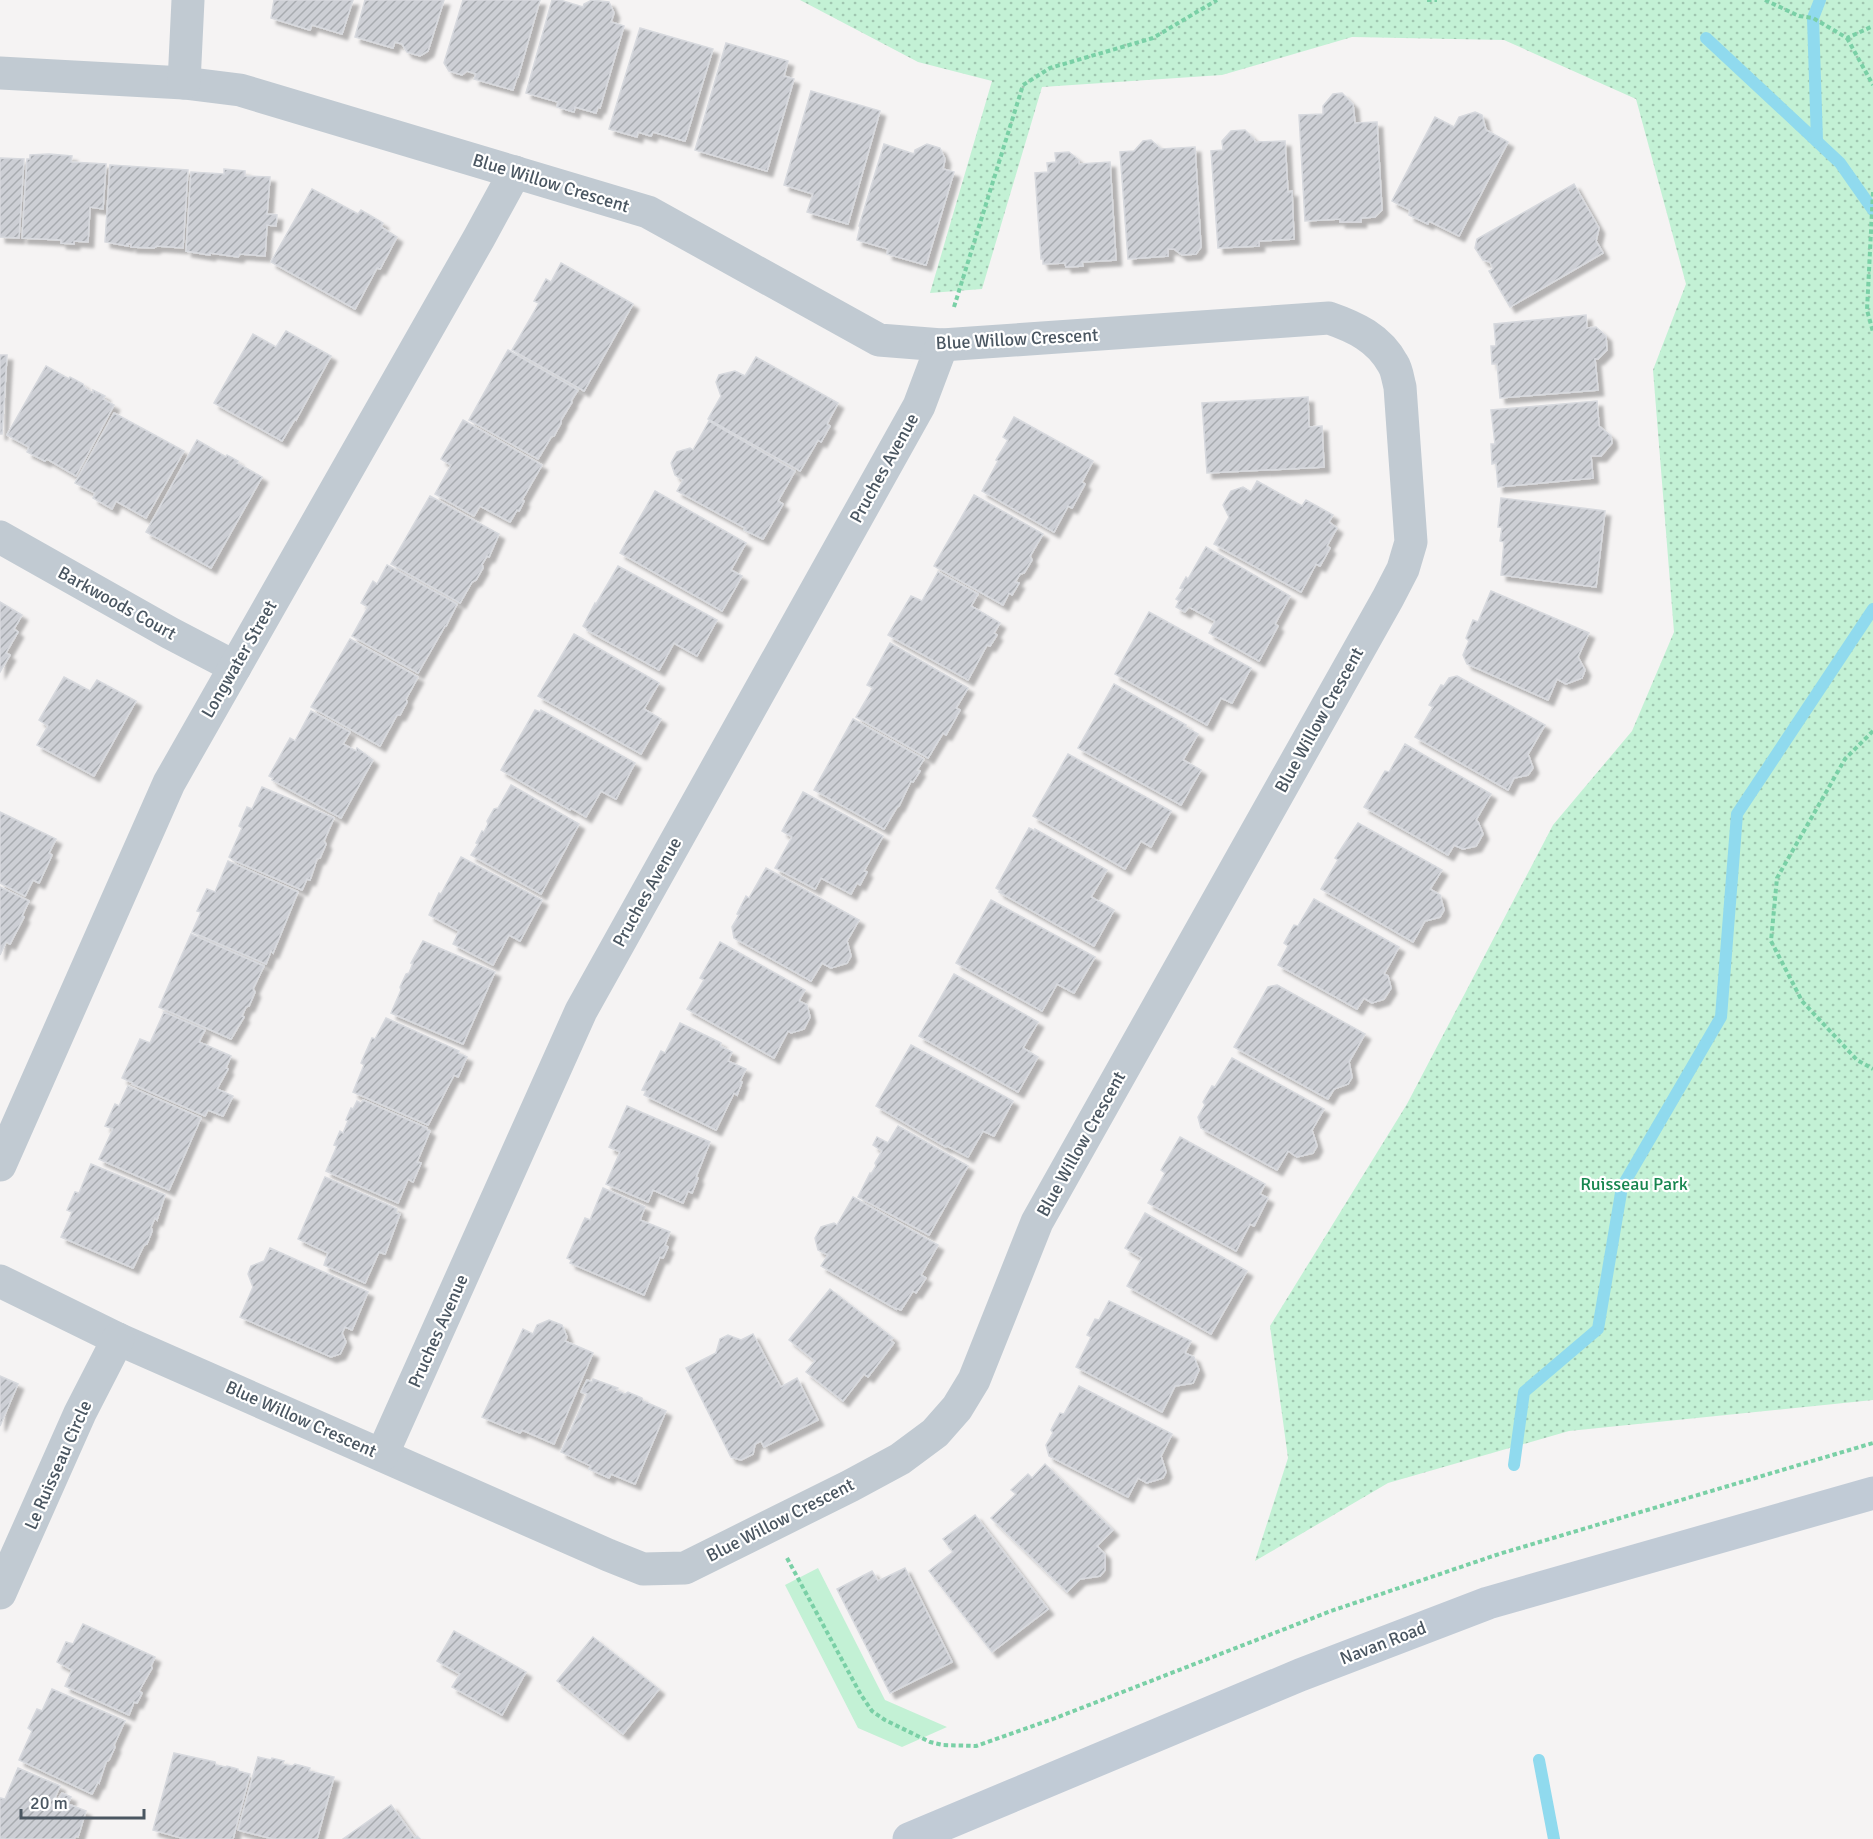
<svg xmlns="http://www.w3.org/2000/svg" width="1873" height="1839" font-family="Signika,sans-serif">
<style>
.green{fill:#c3f1d5}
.park{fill:url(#park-dots)}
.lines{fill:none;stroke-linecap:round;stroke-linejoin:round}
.stream{stroke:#90daee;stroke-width:12}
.building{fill:url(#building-hatch);stroke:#d7d9de;stroke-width:1.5;filter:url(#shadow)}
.path{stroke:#7ad0a6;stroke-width:4;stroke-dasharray:4.5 3;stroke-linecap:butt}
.minor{stroke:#c1cad2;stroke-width:33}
.secondary{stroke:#c1cbd6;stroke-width:33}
.labels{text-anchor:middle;stroke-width:4.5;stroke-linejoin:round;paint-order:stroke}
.street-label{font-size:18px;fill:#4a5661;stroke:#fff}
.park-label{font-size:18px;fill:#17864f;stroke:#fff}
</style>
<defs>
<pattern id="park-dots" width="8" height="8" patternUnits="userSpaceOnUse" patternTransform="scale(1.5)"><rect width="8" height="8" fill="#c3f1d5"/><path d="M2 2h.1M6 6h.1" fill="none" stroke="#a0c6b0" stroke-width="1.8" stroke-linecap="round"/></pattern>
<pattern id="building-hatch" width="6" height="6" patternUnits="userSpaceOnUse" patternTransform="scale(1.5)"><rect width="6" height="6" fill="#cdcfd5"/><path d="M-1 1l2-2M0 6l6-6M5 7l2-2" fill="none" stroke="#a8abb0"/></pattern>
<filter id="shadow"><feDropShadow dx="5.5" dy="5.5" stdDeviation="1.5" flood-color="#0004"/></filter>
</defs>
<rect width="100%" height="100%" fill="#f5f3f3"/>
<polygon class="green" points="818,1568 885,1700 947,1727 902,1747 858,1728 785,1585"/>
<polygon class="park" points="800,0 1873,0 1873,1400 1569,1431 1388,1483 1255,1561 1288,1458 1270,1326 1407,1104 1553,825 1632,731 1674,632 1653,370 1686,284 1636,99 1504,40 1352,37 1222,75 1042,87 982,289 930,293 992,81 918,62"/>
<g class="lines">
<g class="stream">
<polyline points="1706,38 1840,163 1873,210"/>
<polyline points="1817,141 1813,18 1820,0"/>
<polyline points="1514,1465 1524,1392 1598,1329 1622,1187 1721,1017 1737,814 1873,609"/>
<polyline points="1539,1760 1554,1839"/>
</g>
</g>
<g class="building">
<polygon points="274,0 353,0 342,34 312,25 310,30 271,18"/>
<polygon points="365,0 444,0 428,51 420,56 407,52 402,44 395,42 393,48 355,37"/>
<polygon points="463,0 540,0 518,77 517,77 513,90 474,79 476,74 467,71 462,75 449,71 444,63"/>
<polygon points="552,0 560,0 583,7 584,4 592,0 609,2 614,13 611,22 624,26 600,108 598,107 596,113 575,107 574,112 557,107 558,102 526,93"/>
<polygon points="640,28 713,49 685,141 653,132 651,136 638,132 637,137 609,129"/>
<polygon points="726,43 788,61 784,76 794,79 767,171 695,150"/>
<polygon points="811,91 880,111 848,224 807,212 813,194 784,185"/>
<polygon points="1342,93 1353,104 1355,123 1377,122 1382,210 1375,217 1361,218 1361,222 1340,222 1340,219 1305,221 1299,115 1323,114 1323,106 1333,94"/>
<polygon points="1475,112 1482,115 1486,130 1508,142 1459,236 1429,221 1428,224 1409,215 1410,210 1392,201 1435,117 1454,127 1459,117"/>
<polygon points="1245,130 1254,139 1255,142 1285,141 1288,192 1292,191 1294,239 1259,241 1259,246 1218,248 1211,151 1223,150 1222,141 1231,131"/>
<polygon points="1151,140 1161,149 1195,147 1201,247 1196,254 1182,255 1174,249 1168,249 1168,256 1128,259 1120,152 1134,151 1143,141"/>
<polygon points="884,144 914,154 915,150 927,144 940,148 945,159 943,169 954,172 926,265 887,254 888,249 857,240 860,227 859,226"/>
<polygon points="1069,152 1079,160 1079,164 1110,162 1116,260 1082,262 1083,266 1066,267 1065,263 1043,264 1043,259 1041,259 1035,173 1048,172 1047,163 1056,162 1055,153"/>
<polygon points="49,154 72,156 71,162 106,164 103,209 90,207 88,242 74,241 74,244 61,243 61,240 22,238 27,159 30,159 30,155"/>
<polygon points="0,158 24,159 19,238 0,237"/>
<polygon points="110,165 188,170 183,248 157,246 154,248 131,247 131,244 127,244 128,246 105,242"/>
<polygon points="224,169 245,171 245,176 270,177 267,214 277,215 276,226 267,225 265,256 240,254 238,257 210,253 210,255 186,251 191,172 224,174"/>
<polygon points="1574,184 1599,228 1596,241 1603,253 1510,307 1489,271 1493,269 1490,262 1483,260 1475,248 1477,239"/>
<polygon points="312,189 358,214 361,210 383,223 381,227 397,237 380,269 377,268 355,309 271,262"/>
<polygon points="561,263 633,304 584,391 512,350 539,303 534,301 546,279 551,282"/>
<polygon points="1586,315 1587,328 1596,327 1606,336 1607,350 1598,359 1595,359 1598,390 1500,398 1497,364 1492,364 1491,346 1496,346 1494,324"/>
<polygon points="286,331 331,356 296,420 295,419 282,441 214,403 253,334 276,347"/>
<polygon points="508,350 578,390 571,401 572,402 561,420 561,423 554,436 551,437 538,459 469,420"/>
<polygon points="0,355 7,355 2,434 0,434"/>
<polygon points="756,357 838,403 827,424 830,426 821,442 818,440 800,471 708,419 721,396 716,382 719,375 735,371 745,376"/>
<polygon points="46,366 69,379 70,377 83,384 85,388 93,393 93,390 105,396 103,399 114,405 76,476 47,459 45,461 27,452 29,447 7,435"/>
<polygon points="1308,397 1309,427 1322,426 1324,467 1207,473 1202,403"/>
<polygon points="1597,401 1599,426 1611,436 1612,443 1601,456 1591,456 1593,478 1498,487 1496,463 1492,464 1491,444 1495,444 1491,410"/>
<polygon points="114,413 184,451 146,518 116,501 112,509 93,498 95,493 75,483"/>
<polygon points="1014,417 1093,461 1082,482 1085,484 1072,508 1068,506 1054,532 982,491 998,461 996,460 1008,440 1003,437"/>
<polygon points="463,420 542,465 522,500 524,501 519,511 517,510 510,522 480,506 474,516 435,494 451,465 441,459"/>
<polygon points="709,421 795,471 778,501 783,504 763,539 744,530 745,528 677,491 683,480 675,475 671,463 677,452 690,448 693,450"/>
<polygon points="197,440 226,457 227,455 238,461 237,463 262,477 211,568 146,532"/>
<polygon points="1257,481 1302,506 1306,500 1333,515 1329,522 1337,528 1327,546 1330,548 1320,566 1316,564 1301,592 1214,544 1229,517 1223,505 1231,491 1243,487 1251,492"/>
<polygon points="655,491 746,543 731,570 742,576 722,611 620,553"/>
<polygon points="974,495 1043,534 1030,556 1032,560 1024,573 1020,574 1015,582 1019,583 1012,595 1009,593 1003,605 934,566"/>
<polygon points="430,496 499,534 489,557 487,556 482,564 483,568 476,580 472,582 460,603 391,564"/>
<polygon points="1501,498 1605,511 1596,587 1501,575 1504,542 1500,541 1502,527 1498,527"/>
<polygon points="1206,547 1290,596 1275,624 1278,626 1259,661 1209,633 1215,621 1189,607 1185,612 1176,607 1179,601 1176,599 1183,589 1180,588 1186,577 1188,579"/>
<polygon points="387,565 457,604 446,626 445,626 418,673 352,636 368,607 361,603 373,581 377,584"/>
<polygon points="618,566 717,620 697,656 674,643 659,670 587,630 587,629 583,626 595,603 596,604"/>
<polygon points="938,572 978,594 971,606 1000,623 994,633 997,635 990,646 987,645 968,680 888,635 911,596 922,601"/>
<polygon points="1491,591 1589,633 1578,657 1585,670 1582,678 1566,684 1557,679 1548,700 1467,664 1463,655 1469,641 1466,638 1473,620 1478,622"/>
<polygon points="0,602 22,615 14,629 18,632 6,653 10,655 0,672"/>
<polygon points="1149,612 1251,668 1232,703 1221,698 1207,725 1115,674"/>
<polygon points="574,634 659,683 644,709 661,719 641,754 538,696"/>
<polygon points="350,639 418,677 406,699 407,702 400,715 397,715 380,746 311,707"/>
<polygon points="890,643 968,688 956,708 960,710 946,735 943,733 928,758 856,717 873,688 867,685"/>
<polygon points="1457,676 1545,725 1528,754 1533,768 1528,775 1514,778 1508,790 1415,737 1433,707 1429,705 1441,685 1444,686 1449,678"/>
<polygon points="64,677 90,691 97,680 136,701 94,776 37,745 48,726 39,720"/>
<polygon points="1114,684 1186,725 1184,726 1198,734 1183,760 1201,770 1181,805 1078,748"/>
<polygon points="535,710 540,712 541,710 635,763 616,799 601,791 586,817 571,808 570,810 501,770"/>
<polygon points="311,711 350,732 343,744 356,751 357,748 373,760 341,818 272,780 273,778 269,776 290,738 295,741"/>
<polygon points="853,719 924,759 917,770 920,771 913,782 911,781 899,806 897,807 884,829 814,790"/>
<polygon points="1405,744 1491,794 1476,820 1478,822 1483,834 1476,846 1463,849 1454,845 1448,855 1364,807 1385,771 1389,772"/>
<polygon points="1068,754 1171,811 1151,847 1141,841 1125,869 1033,816"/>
<polygon points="511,785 579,824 541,894 471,855 478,844 476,843 482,831 484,832 488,824 487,821 494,809 498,808"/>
<polygon points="262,787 334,818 324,841 326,844 320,858 317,859 310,880 307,879 302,890 233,860 229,857 242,828 239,826 247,807 252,809"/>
<polygon points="803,792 883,836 864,871 867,872 860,885 857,883 851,894 821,878 815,889 775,868 792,837 782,831"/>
<polygon points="0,812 56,839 49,853 52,855 39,883 33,880 25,896 0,883"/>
<polygon points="1358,823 1442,870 1430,889 1440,895 1444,910 1440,917 1425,921 1413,942 1321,889 1338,860 1335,858"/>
<polygon points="1029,828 1035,831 1035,829 1107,870 1091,897 1114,910 1094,946 999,892 1001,891 996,888"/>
<polygon points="461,857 542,900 520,941 509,935 493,965 453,944 459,931 429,915 439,893 441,894"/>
<polygon points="228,861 298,892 273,953 271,951 266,964 192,932 201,912 197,911 207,889 215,892"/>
<polygon points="766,868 859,920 847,941 851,956 847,963 831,968 822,963 811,981 734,938 732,927 739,915 737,914 746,896 749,898"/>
<polygon points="0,887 29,901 22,916 24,917 10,944 6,942 0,955"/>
<polygon points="1314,899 1399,947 1384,974 1388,976 1391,988 1384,999 1372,1003 1364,998 1357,1009 1278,965 1288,946 1284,943 1294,925 1298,926"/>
<polygon points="991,900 1095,957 1074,993 1057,984 1042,1011 956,963"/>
<polygon points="191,934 264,966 253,989 255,992 249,1006 246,1007 242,1016 244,1017 231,1039 159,1007"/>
<polygon points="423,941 495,972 463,1044 391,1013 401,990 400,987 406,974 409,973 413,963 411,963"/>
<polygon points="720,942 805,990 799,1001 807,1005 810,1017 804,1029 791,1033 788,1031 774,1058 687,1009 704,980 700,978"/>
<polygon points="954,974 1038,1022 1023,1048 1038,1057 1018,1092 919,1036"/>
<polygon points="1277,985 1365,1034 1349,1062 1352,1077 1348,1084 1334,1089 1328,1099 1234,1047 1268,987"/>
<polygon points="164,1012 205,1030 199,1042 231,1056 226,1068 228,1069 217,1089 233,1096 223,1116 208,1110 205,1116 132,1084 133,1083 122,1078 140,1039 150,1043"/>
<polygon points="386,1018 459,1051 458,1053 467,1057 458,1077 454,1075 428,1125 353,1092 364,1065 361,1063 372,1038 375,1039"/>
<polygon points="680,1023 721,1043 720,1046 732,1052 728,1061 746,1069 740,1081 742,1082 737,1095 734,1093 716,1130 644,1095 646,1091 642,1090 661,1051 665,1053"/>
<polygon points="911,1045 1013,1101 994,1136 983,1131 968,1157 947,1146 946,1147 876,1106"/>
<polygon points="1232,1058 1324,1109 1312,1130 1317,1146 1313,1153 1297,1157 1288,1151 1277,1170 1201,1128 1198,1117 1205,1105 1203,1102 1212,1086 1215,1087"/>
<polygon points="128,1086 201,1118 169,1190 99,1159 113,1129 105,1126 115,1104 119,1106"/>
<polygon points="363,1100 427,1128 427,1130 430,1131 417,1162 421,1163 413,1182 408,1179 398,1203 326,1171 337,1146 334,1145 340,1131 343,1133 348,1121 346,1120 351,1108 353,1109 357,1101 361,1103"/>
<polygon points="627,1106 710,1142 696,1177 698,1178 692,1193 688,1191 683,1203 653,1190 648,1202 606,1184 620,1152 609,1147"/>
<polygon points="898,1126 968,1166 929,1235 858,1197 870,1173 871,1174 876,1166 875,1163 882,1151 873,1145 877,1137 888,1143"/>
<polygon points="1180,1137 1265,1184 1260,1194 1268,1198 1254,1226 1250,1224 1236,1251 1148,1203 1165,1173 1161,1170"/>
<polygon points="91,1164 165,1195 157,1220 155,1218 151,1227 152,1231 147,1244 144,1245 133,1268 61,1237 72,1212 67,1210 75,1192 79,1193"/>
<polygon points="325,1177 397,1209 396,1213 400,1214 385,1254 379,1252 365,1283 324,1265 328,1253 298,1239"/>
<polygon points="603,1188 645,1207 640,1220 670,1232 665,1245 668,1247 663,1258 660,1257 644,1295 570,1263 572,1260 567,1258 585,1218 590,1220"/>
<polygon points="853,1197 938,1245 921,1275 926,1278 916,1293 913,1291 901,1310 896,1308 896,1309 821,1266 828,1255 818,1250 815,1238 821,1227 834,1223 837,1225"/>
<polygon points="1145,1213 1247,1271 1211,1334 1127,1286 1142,1258 1125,1248"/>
<polygon points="270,1248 368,1292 352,1330 345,1327 342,1333 346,1342 340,1354 331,1357 240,1317 253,1287 248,1274 251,1266 264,1261"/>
<polygon points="830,1289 893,1338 890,1340 894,1343 868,1377 864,1374 843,1401 806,1372 815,1361 789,1340"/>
<polygon points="1109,1301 1191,1341 1185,1353 1194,1357 1199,1370 1193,1383 1175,1386 1162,1412 1076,1367 1091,1337 1087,1335 1095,1319 1099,1320"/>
<polygon points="549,1320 562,1325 567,1337 565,1341 593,1353 554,1444 522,1430 520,1433 482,1417 523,1329 533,1334 537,1325"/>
<polygon points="753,1334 781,1387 797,1378 818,1420 764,1447 761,1441 755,1444 753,1454 741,1460 731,1457 686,1368 716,1353 720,1339 728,1335 741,1340"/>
<polygon points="0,1376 18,1384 0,1426"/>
<polygon points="593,1379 618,1388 616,1390 625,1394 628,1392 642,1398 643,1401 666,1411 635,1484 611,1474 609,1478 589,1469 591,1466 561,1452 587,1394 581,1392 587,1380 592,1382"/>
<polygon points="1079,1386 1172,1434 1161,1456 1166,1472 1163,1478 1147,1483 1138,1478 1128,1497 1049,1456 1046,1445 1053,1433 1051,1430 1060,1413 1064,1414"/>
<polygon points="1045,1464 1113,1530 1097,1546 1105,1554 1105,1570 1100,1576 1080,1579 1067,1592 991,1518 1016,1494 1011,1490 1028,1474 1032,1478"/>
<polygon points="975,1515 1048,1609 992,1652 929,1571 953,1552 943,1539"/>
<polygon points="905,1568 952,1662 890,1693 837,1589 872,1571 878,1581"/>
<polygon points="83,1624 155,1657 151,1666 152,1668 139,1691 142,1693 137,1703 134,1702 129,1715 65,1686 72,1670 57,1662 66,1642 73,1644"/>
<polygon points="454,1631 526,1672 502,1715 452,1687 460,1674 437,1661"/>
<polygon points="593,1637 659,1689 623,1734 557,1681"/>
<polygon points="52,1689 125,1721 114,1745 115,1747 109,1760 106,1762 99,1783 98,1782 92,1794 19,1760 32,1731 28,1728 37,1709 42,1711"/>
<polygon points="174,1753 215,1762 216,1765 226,1767 227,1766 238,1769 238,1771 250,1774 233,1839 185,1839 153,1830"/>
<polygon points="258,1757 271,1760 272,1758 284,1761 282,1764 292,1766 295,1764 310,1768 309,1771 334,1777 317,1839 273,1839 238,1830"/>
<polygon points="18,1768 60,1786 55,1798 58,1799 62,1793 71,1797 68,1804 86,1811 78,1837 76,1836 74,1839 0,1839 0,1798 5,1799"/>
<polygon points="391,1805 415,1838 417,1836 420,1839 343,1839"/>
</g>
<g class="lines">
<g class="path">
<polyline points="1427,0 1437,0"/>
<polyline points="1765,0 1799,16 1813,18 1847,38 1873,26"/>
<polyline points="1847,38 1873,85"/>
<polyline points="1873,192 1867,310 1873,332"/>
<polyline points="954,307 1023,85 1050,68 1153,38 1217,0"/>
<polyline points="1873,731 1845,759 1777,878 1771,941 1802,1001 1857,1060 1873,1069"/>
<polyline points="787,1558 861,1695 872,1711 885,1720 930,1742 943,1745 976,1746 1053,1719 1331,1611 1499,1554 1873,1443"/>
</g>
<g class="minor">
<path d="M0,73L184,83L240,90L648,212L879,340L942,345L1329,318C1355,327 1379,338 1393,364C1397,370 1398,380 1400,387L1411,542L1403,569L1388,598L1037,1222L974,1380L957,1408L935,1433L900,1459L850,1486L685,1568L643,1569L608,1555L118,1339L0,1281"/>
<polyline points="184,83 188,0"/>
<polyline points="0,537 170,633 235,667"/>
<polyline points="0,1165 169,783 479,238 515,172"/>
<polyline points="382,1455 581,1011 919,406 942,345"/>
<polyline points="0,1593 80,1413 118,1339"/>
</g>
<polyline class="secondary" points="909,1839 1300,1675 1488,1603 1873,1493"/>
</g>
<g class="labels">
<g class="street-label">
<text transform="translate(551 183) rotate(17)" y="6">Blue Willow Crescent</text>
<text transform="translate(1017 339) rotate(-3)" y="6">Blue Willow Crescent</text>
<text transform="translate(884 468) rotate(-61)" y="6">Pruches Avenue</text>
<text transform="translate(117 603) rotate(29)" y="6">Barkwoods Court</text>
<text transform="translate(239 659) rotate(-60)" y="6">Longwater Street</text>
<text transform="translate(1319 720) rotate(-61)" y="6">Blue Willow Crescent</text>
<text transform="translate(647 892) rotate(-61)" y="6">Pruches Avenue</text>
<text transform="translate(1081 1144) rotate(-61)" y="6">Blue Willow Crescent</text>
<text transform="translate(438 1331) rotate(-66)" y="6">Pruches Avenue</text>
<text transform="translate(301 1419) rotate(24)" y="6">Blue Willow Crescent</text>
<text transform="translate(58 1465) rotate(-66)" y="6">Le Ruisseau Circle</text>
<text transform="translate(780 1520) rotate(-27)" y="6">Blue Willow Crescent</text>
<text transform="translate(1383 1643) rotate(-21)" y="6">Navan Road</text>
</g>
<g class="park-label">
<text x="1634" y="1190">Ruisseau Park</text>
</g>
</g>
<path d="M21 1809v9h123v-9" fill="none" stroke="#4a5661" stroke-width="3"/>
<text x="30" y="1809" font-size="18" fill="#4a5661" stroke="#ffffff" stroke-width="4.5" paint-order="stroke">20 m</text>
</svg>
